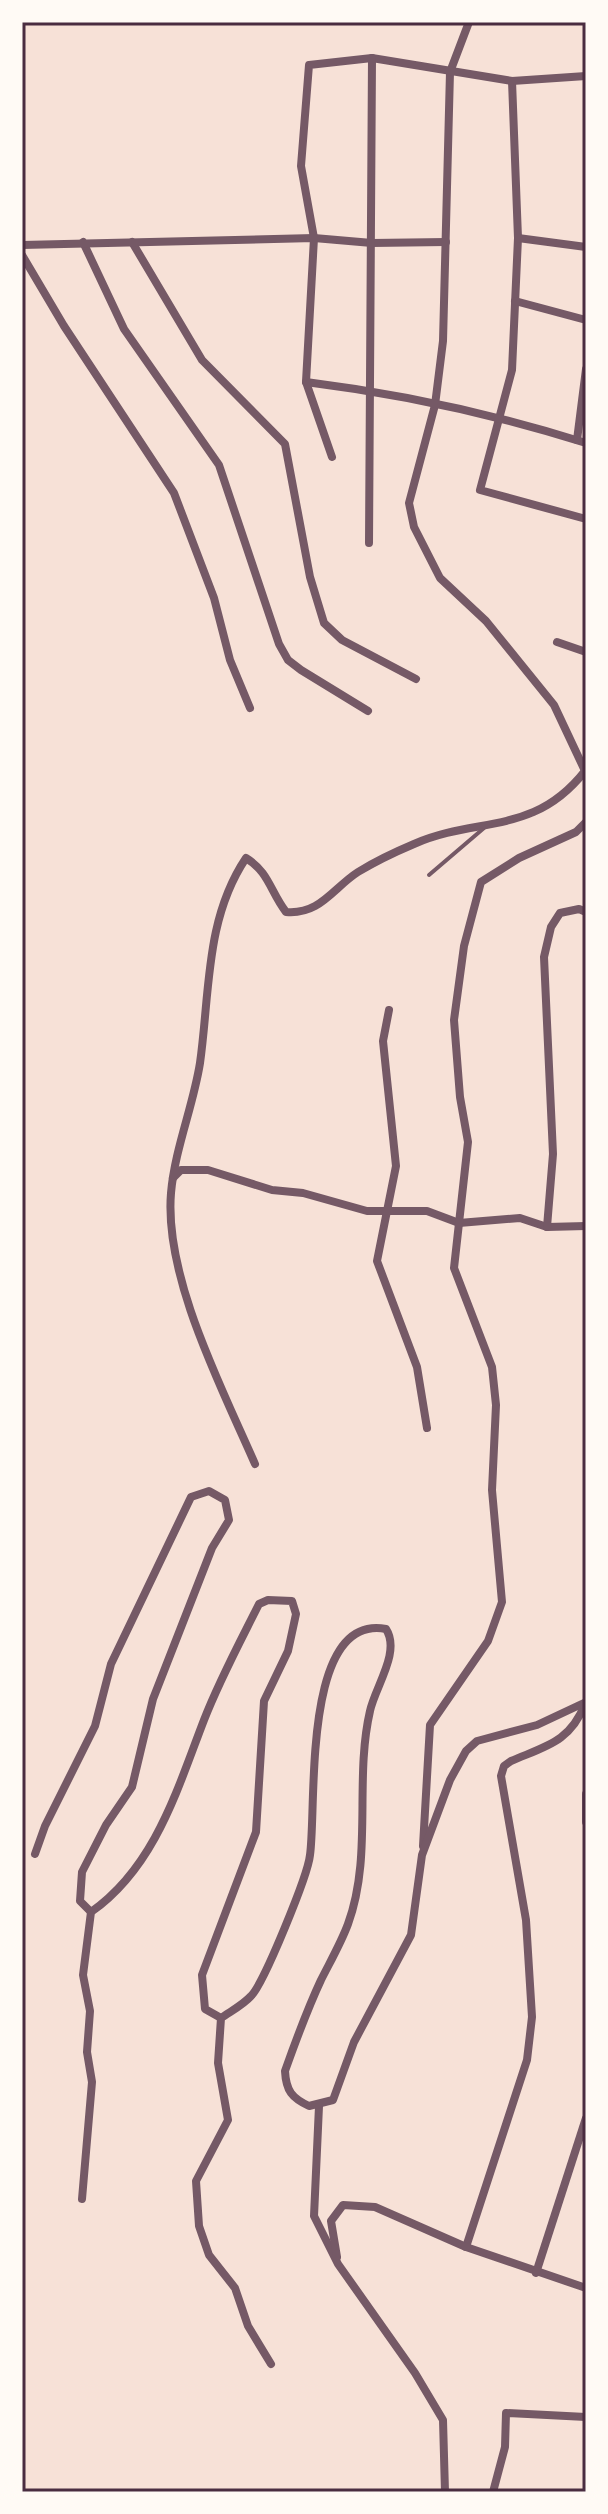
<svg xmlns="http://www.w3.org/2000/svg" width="608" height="2514" font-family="'IBM Plex Sans',sans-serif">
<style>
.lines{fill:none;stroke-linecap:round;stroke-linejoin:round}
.service{stroke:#755966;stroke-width:4}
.minor{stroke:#755966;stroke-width:8}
.neatline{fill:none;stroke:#4a2c40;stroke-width:3}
</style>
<rect width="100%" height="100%" fill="#f7e1d7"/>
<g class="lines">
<polyline class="service" points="429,875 484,828"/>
<g class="minor">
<polyline points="469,22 450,72 443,341 435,405 409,503 414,527 440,578 486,621 554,705 586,773"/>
<polyline points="512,81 518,238 512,370 480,490 586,519"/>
<polyline points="518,238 586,247"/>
<polyline points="83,242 124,329 219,465 279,644 288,660 301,670 368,711"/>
<polyline points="132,242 202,360 285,444 310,577 324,623 342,640 416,679"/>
<polyline points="22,245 314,238 372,243 446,242"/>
<polyline points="22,255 64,326 174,493 214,598 230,660 250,708"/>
<polyline points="515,301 586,320"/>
<path d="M306,382C402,394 494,414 586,443"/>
<polyline points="577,440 586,369"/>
<polyline points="332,457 306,382 314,238 301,166 309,65 372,58 512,81 586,76"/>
<polyline points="369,543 372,58"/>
<polyline points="557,642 586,652"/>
<polyline points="389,1010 383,1041 396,1166 377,1261 417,1367 427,1428"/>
<polyline points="173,1178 181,1170 208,1170 272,1190 303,1193 367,1211 427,1211 459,1223 520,1218 547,1227 586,1226"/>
<polyline points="547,1227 553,1154 544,957 551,927 560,913 579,909 586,912"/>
<path d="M255,1464C222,1388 164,1277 171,1193C175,1148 193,1107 200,1063C210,992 205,919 246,858C269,872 270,891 286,912C320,915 333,888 358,872C376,861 395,852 414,844C478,816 534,836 585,771"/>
<polyline points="586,1794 586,1822"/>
<polyline points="423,1846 430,1725 488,1641 502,1602 492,1490 496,1405 492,1367 454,1268 468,1142 460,1097 454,1020 464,946 481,882 519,858 576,832 586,822"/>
<polyline points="35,1854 45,1826 95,1726 111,1664 191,1497 209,1491 225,1500 229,1520 212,1548 153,1699 132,1787 106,1825 82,1872 80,1901 91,1912"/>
<polyline points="319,2106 314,2216 338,2264 415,2373 443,2420 445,2492"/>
<path d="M82,2199L92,2082L87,2052L90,2011L83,1975L91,1912C155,1867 177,1790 204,1720C219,1681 240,1642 259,1604L268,1600L292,1601L296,1614L288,1651L264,1701L256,1832L202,1975L205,2009L221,2018"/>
<path d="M466,2247L527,2060L532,2017L526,1920L501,1776L504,1766L511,1761C546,1746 570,1742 585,1704"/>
<polyline points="337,2257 331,2221 343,2205 375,2207 466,2247 586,2288"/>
<polyline points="536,2273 586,2118"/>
<path d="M271,2364L248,2326L235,2288L209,2255L199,2226L196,2181L228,2120L218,2063L221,2018C231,2011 243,2005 251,1996C264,1983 308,1875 310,1855C317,1807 301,1613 386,1629C401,1652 375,1687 370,1711C354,1780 373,1856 348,1924C341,1943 330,1962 321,1980C307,2010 296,2040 285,2071C286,2091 292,2098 309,2106L333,2100L354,2042L411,1935L422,1855L450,1780L466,1751L477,1741L537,1725L586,1702"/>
<polyline points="493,2492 505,2447 506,2413 586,2417"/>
</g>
</g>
<rect width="608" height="2514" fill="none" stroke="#fffaf5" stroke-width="48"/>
<rect x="24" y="24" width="560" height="2466" class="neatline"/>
</svg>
